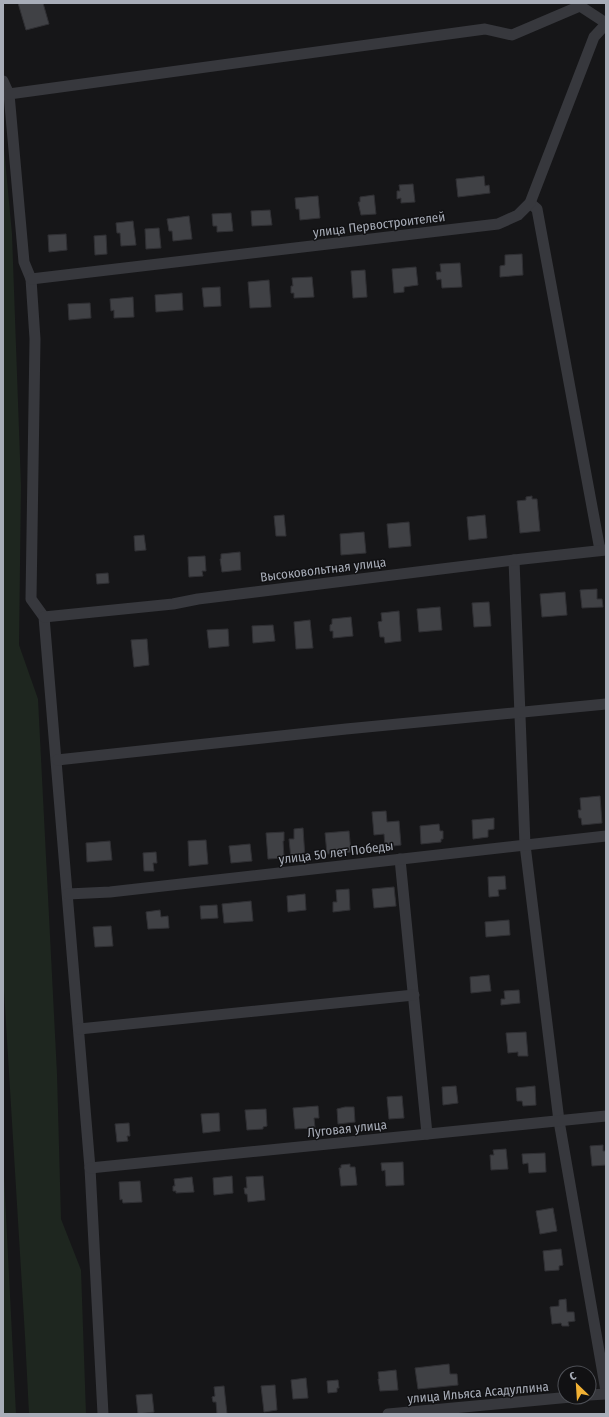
<svg xmlns="http://www.w3.org/2000/svg" width="609" height="1417" font-family="'Fira Sans Condensed',sans-serif">
<style>
.green{fill:#1e261f}
.building{fill:#404145;stroke:#303034}
.lines{fill:none;stroke-linecap:round;stroke-linejoin:round}
.minor{stroke:#37383d;stroke-width:11}
.labels{text-anchor:middle;stroke-width:3;stroke-linejoin:round;paint-order:stroke}
.street-label{font-size:13px;fill:#a8adb8;stroke:#111113}
</style>
<rect width="100%" height="100%" fill="#161618"/>
<g class="green">
<polygon points="3,137 12,234 21,486 19,645 38,699 57,1074 61,1219 81,1270 86,1414 29,1414 25,1336 3,974"/>
<polygon points="3,1156 16,1414 3,1414"/>
</g>
<g class="building">
<polygon points="18,3 43,3 49,24 26,30"/>
<polygon points="484,176 485,186 489,185 490,193 458,197 456,179"/>
<polygon points="413,184 415,202 401,203 401,198 397,199 397,191 400,191 399,185"/>
<polygon points="374,195 376,214 361,215 358,202 360,202 360,197"/>
<polygon points="318,196 320,218 300,220 299,209 296,209 295,198"/>
<polygon points="270,210 272,225 252,226 251,211"/>
<polygon points="231,213 233,231 217,232 217,226 213,226 212,214"/>
<polygon points="189,216 192,239 173,241 172,231 169,231 167,219"/>
<polygon points="133,221 136,245 121,246 120,233 117,233 116,223"/>
<polygon points="159,228 161,248 146,249 145,229"/>
<polygon points="66,234 67,250 49,252 48,235"/>
<polygon points="106,235 107,254 95,255 94,236"/>
<polygon points="522,254 523,275 500,277 500,266 505,265 505,255"/>
<polygon points="460,263 462,287 442,288 441,279 437,280 436,272 441,272 440,264"/>
<polygon points="416,267 418,285 404,287 404,292 394,293 392,269"/>
<polygon points="365,270 367,297 353,298 351,271"/>
<polygon points="312,277 314,297 294,298 294,293 291,293 291,286 293,286 292,278"/>
<polygon points="269,280 271,307 250,308 248,282"/>
<polygon points="220,287 221,306 204,307 202,288"/>
<polygon points="182,293 183,310 156,312 155,295"/>
<polygon points="133,297 134,317 114,318 114,310 111,311 110,299"/>
<polygon points="90,303 91,318 69,320 68,304"/>
<polygon points="532,496 532,499 537,499 540,531 520,533 517,501 526,500 526,497"/>
<polygon points="284,515 286,536 276,536 274,516"/>
<polygon points="485,515 487,538 469,540 467,517"/>
<polygon points="409,522 411,546 389,548 387,524"/>
<polygon points="364,532 366,553 341,555 340,534"/>
<polygon points="144,535 146,550 135,551 134,536"/>
<polygon points="240,552 241,570 222,572 220,559 221,559 221,554"/>
<polygon points="205,556 206,571 202,571 203,576 189,577 188,557"/>
<polygon points="108,573 109,583 97,584 96,574"/>
<polygon points="597,589 597,599 602,599 603,607 582,608 580,590"/>
<polygon points="565,592 567,615 542,617 540,594"/>
<polygon points="489,602 491,626 474,627 472,603"/>
<polygon points="440,607 442,630 419,632 417,609"/>
<polygon points="399,611 401,641 385,643 384,637 380,637 378,622 382,621 381,613"/>
<polygon points="351,617 353,636 333,638 333,631 330,631 330,625 332,624 332,619"/>
<polygon points="310,620 313,648 296,649 294,622"/>
<polygon points="273,625 275,641 253,643 252,626"/>
<polygon points="228,629 229,646 209,648 207,630"/>
<polygon points="147,639 149,665 134,667 131,640"/>
<polygon points="600,796 602,823 582,825 581,818 579,818 578,810 581,810 580,798"/>
<polygon points="386,811 387,822 399,821 401,845 385,847 384,834 374,835 372,812"/>
<polygon points="494,818 494,829 488,830 488,837 473,839 472,820"/>
<polygon points="439,824 440,831 443,831 443,839 441,839 441,842 421,844 420,826"/>
<polygon points="303,828 305,858 291,859 289,839 294,839 294,829"/>
<polygon points="349,831 351,852 327,854 325,833"/>
<polygon points="284,832 284,841 283,841 284,858 268,859 266,833"/>
<polygon points="206,840 208,864 189,866 188,841"/>
<polygon points="110,841 112,860 87,862 86,843"/>
<polygon points="250,844 252,861 231,863 229,846"/>
<polygon points="156,852 157,863 153,863 154,871 144,871 143,853"/>
<polygon points="505,876 506,889 498,890 499,896 489,897 488,877"/>
<polygon points="394,887 396,906 374,908 372,889"/>
<polygon points="349,889 350,910 333,912 333,902 337,902 336,890"/>
<polygon points="305,894 306,910 288,912 287,896"/>
<polygon points="251,901 253,921 224,923 222,904"/>
<polygon points="217,905 218,918 201,919 200,906"/>
<polygon points="160,910 161,917 168,916 169,928 148,929 146,912"/>
<polygon points="509,920 510,935 486,937 485,922"/>
<polygon points="111,926 113,946 95,947 93,927"/>
<polygon points="489,975 491,991 471,993 470,977"/>
<polygon points="519,990 520,1003 501,1005 501,999 505,999 504,991"/>
<polygon points="526,1032 528,1056 518,1056 518,1052 508,1053 506,1033"/>
<polygon points="456,1086 458,1103 443,1105 442,1087"/>
<polygon points="535,1086 536,1105 523,1106 522,1101 517,1101 516,1088"/>
<polygon points="402,1096 404,1118 389,1119 387,1097"/>
<polygon points="318,1106 319,1118 314,1118 315,1128 295,1129 293,1108"/>
<polygon points="345,1107 354,1107 355,1122 338,1124 337,1109"/>
<polygon points="266,1109 267,1126 263,1127 263,1129 247,1130 245,1110"/>
<polygon points="219,1113 220,1131 203,1133 201,1114"/>
<polygon points="129,1123 130,1136 127,1136 128,1141 117,1142 115,1124"/>
<polygon points="603,1145 603,1151 606,1151 606,1165 592,1166 590,1146"/>
<polygon points="506,1149 508,1169 491,1170 490,1155 494,1155 493,1150"/>
<polygon points="545,1153 546,1172 529,1173 528,1163 523,1164 522,1154"/>
<polygon points="403,1162 404,1185 386,1186 385,1170 382,1171 381,1163"/>
<polygon points="350,1164 350,1167 355,1167 357,1185 341,1186 339,1168 341,1168 341,1165"/>
<polygon points="232,1176 233,1193 214,1195 213,1178"/>
<polygon points="263,1176 265,1200 248,1202 247,1194 245,1194 244,1188 247,1188 246,1177"/>
<polygon points="192,1177 194,1192 176,1193 176,1191 173,1191 173,1186 175,1186 174,1179"/>
<polygon points="140,1181 142,1202 123,1203 122,1199 120,1200 119,1182"/>
<polygon points="553,1208 557,1231 540,1234 536,1211"/>
<polygon points="561,1249 563,1265 559,1266 559,1270 545,1271 543,1251"/>
<polygon points="566,1299 567,1312 574,1312 575,1321 568,1322 569,1326 562,1326 561,1323 552,1324 550,1307 559,1306 559,1300"/>
<polygon points="449,1364 450,1374 457,1374 458,1385 418,1389 415,1368"/>
<polygon points="396,1370 398,1390 380,1391 378,1379 379,1379 378,1372"/>
<polygon points="306,1378 308,1398 293,1399 291,1380"/>
<polygon points="338,1380 339,1388 337,1388 337,1392 328,1393 327,1381"/>
<polygon points="275,1385 277,1410 264,1412 261,1386"/>
<polygon points="224,1386 227,1414 217,1414 216,1402 213,1402 212,1397 215,1396 214,1387"/>
<polygon points="152,1394 154,1412 138,1414 136,1395"/>
</g>
<g class="lines">
<g class="minor">
<polyline points="3,81 9,94 24,262 31,279 35,339 31,599 44,617 90,1168 103,1414"/>
<polyline points="9,94 485,29 512,35 580,6 606,23"/>
<polyline points="530,203 537,209 600,550"/>
<polyline points="31,279 498,224 518,215 530,203 594,37 606,24"/>
<polyline points="514,560 525,845 559,1121 606,1391"/>
<polyline points="44,617 173,604 198,599 514,560 606,550"/>
<polyline points="57,760 346,729 606,704"/>
<polyline points="400,859 427,1134"/>
<polyline points="68,894 110,892 606,836"/>
<polyline points="79,1029 414,995"/>
<polyline points="90,1168 606,1116"/>
<polyline points="589,1395 606,1394"/>
<polyline points="388,1414 571,1397"/>
</g>
</g>
<g class="labels">
<g class="street-label">
<text transform="translate(379 224) rotate(-7)" y="5">улица Первостроителей</text>
<text transform="translate(323 569) rotate(-7)" y="5">Высоковольтная улица</text>
<text transform="translate(336 852) rotate(-7)" y="5">улица 50 лет Победы</text>
<text transform="translate(347 1128) rotate(-6)" y="5">Луговая улица</text>
<text transform="translate(478 1392) rotate(-5)" y="5">улица Ильяса Асадуллина</text>
</g>
</g>
<rect width="609" height="1417" fill="none" stroke="#a8adb8" stroke-width="8"/>
<g transform="translate(577 1385) rotate(335)"><circle r="19" fill="#111113" stroke="#4d4f55"/>
<path d="M0-3L7 15L0 10L-7 15Z" fill="#f2b134"/>
<text y="-6" font-size="11" font-weight="bold" text-anchor="middle" fill="#a8adb8">С</text>
</g>
</svg>
